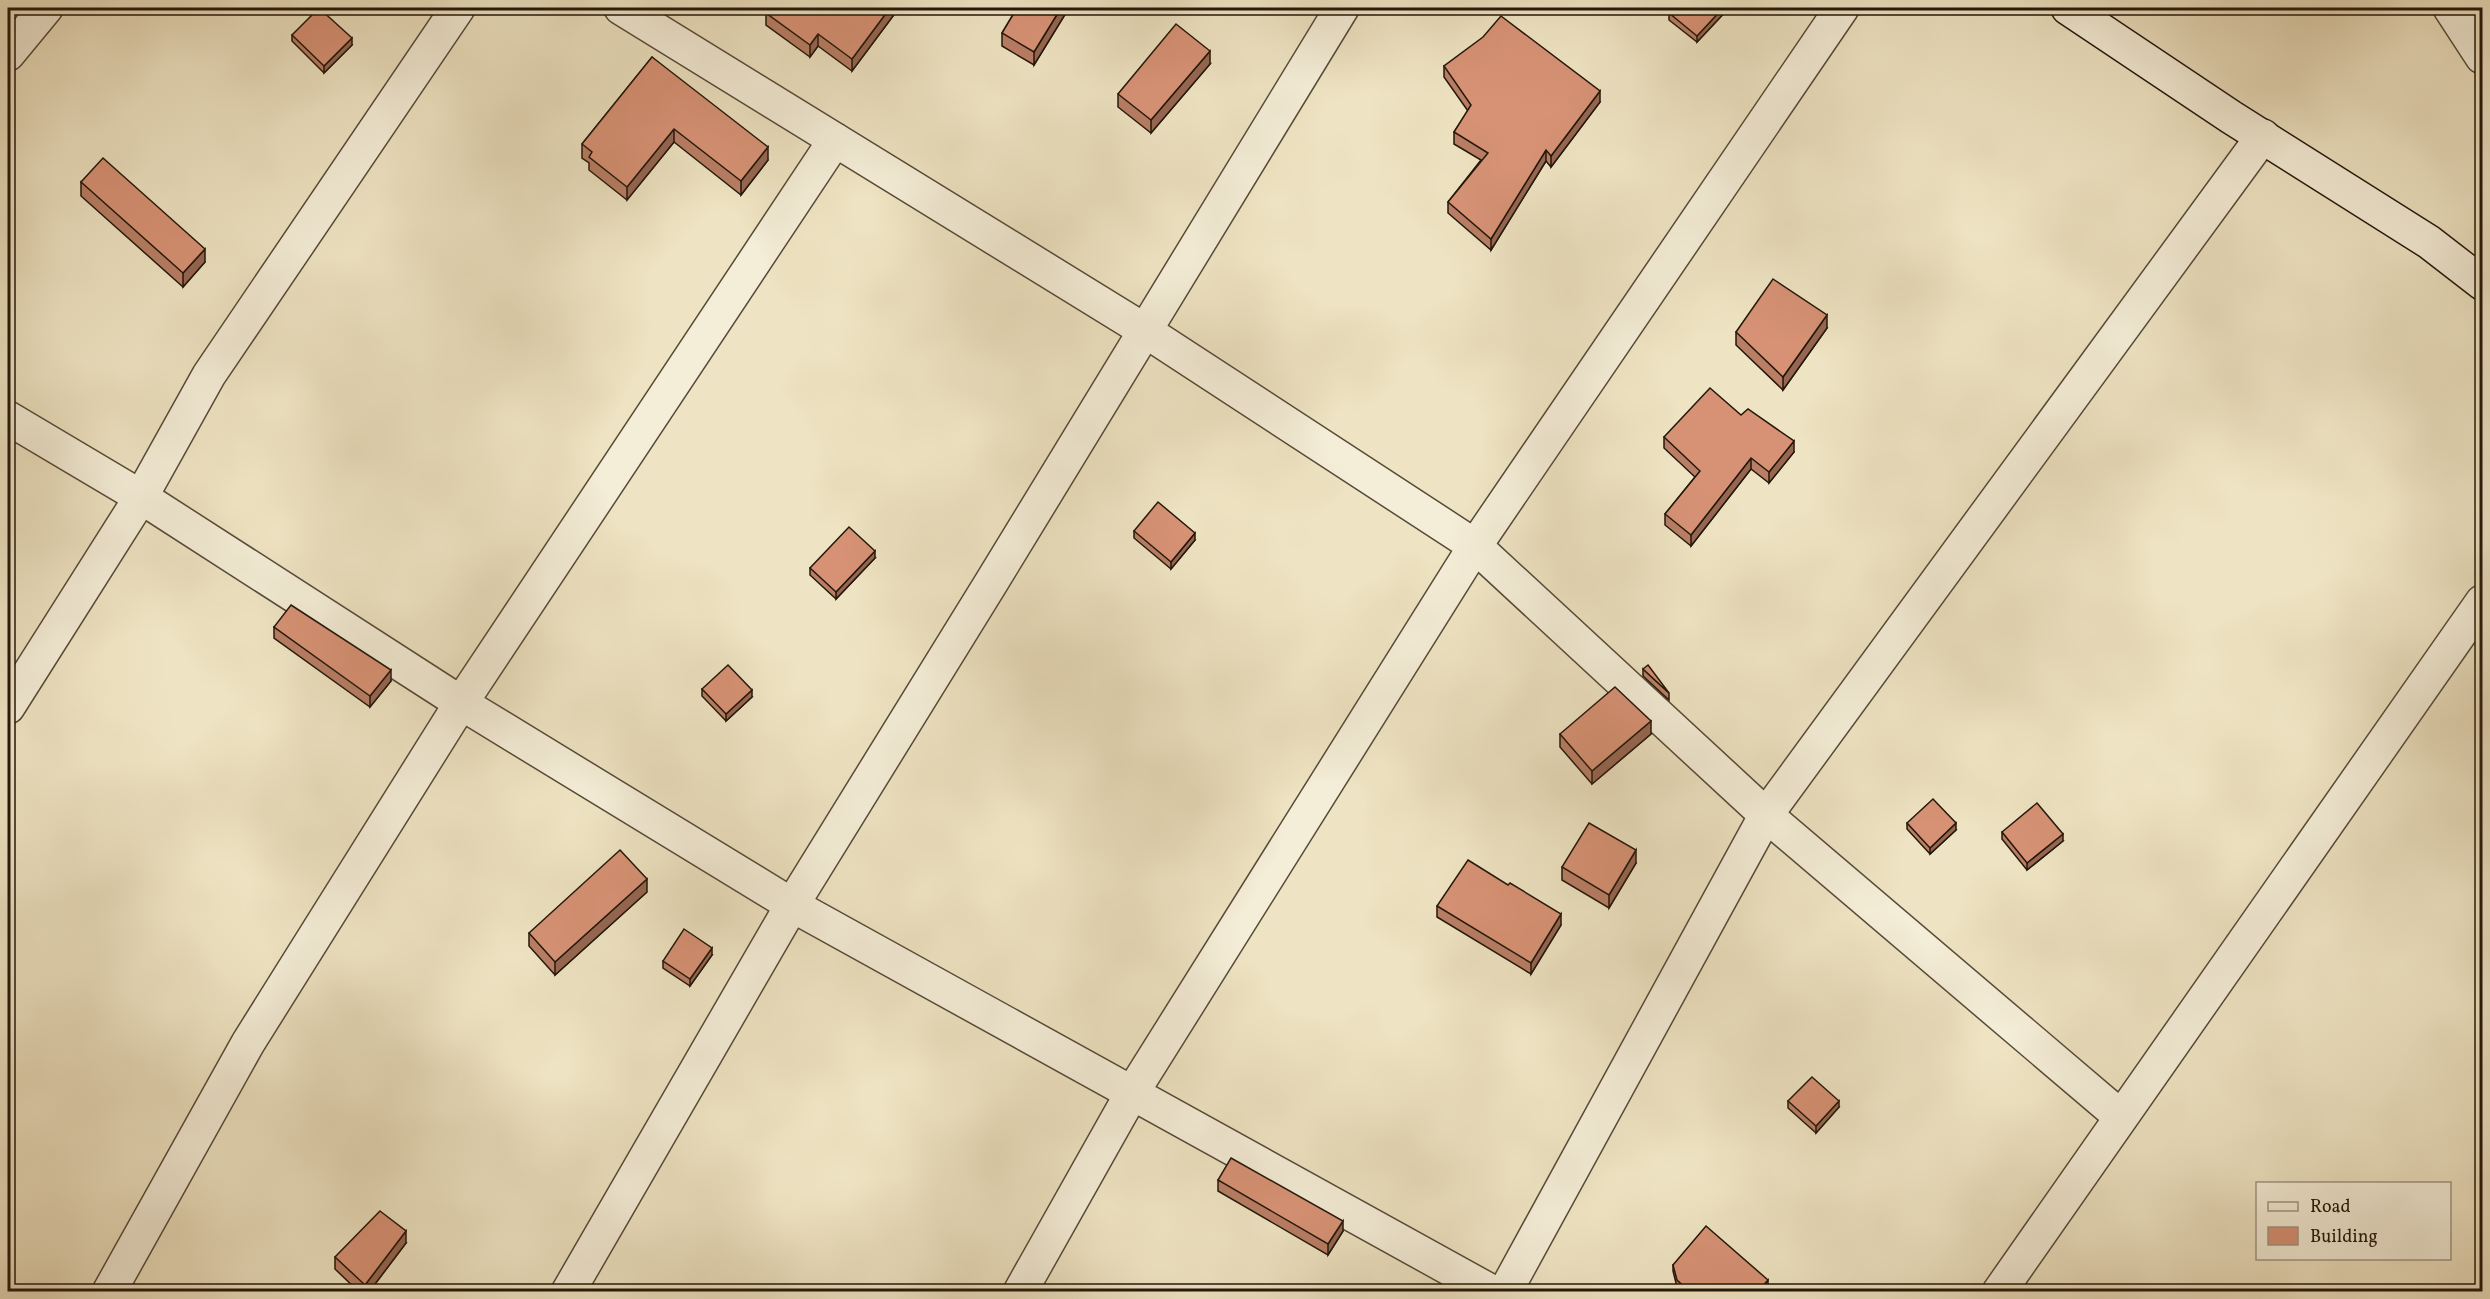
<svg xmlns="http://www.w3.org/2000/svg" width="2490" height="1299" font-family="Vollkorn,serif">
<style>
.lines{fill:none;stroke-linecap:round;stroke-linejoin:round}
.street-casing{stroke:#564a38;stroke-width:36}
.secondary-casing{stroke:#23170a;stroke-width:36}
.street{stroke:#f4edd7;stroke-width:33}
.secondary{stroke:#f4edd7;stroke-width:33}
.wall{fill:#b97e65;stroke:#23170a;stroke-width:1.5}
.shaded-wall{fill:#966652;stroke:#23170a;stroke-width:1.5}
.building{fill:#d79275;stroke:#23170a;stroke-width:1.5}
</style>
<rect width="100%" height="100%" fill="#eee3c2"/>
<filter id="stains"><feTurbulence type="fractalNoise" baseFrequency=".00333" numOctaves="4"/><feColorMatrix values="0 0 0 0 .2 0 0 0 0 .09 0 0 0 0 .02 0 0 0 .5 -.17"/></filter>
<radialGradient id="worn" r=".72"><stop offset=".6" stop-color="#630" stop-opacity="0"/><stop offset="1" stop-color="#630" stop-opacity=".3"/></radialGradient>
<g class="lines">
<defs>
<g id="street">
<polyline points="621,8 1144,330 1475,546 1766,815 2121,1117"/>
<polyline points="2450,8 2482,57"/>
<polyline points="8,54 46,8"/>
<polyline points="8,418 141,497 461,703 792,905 1492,1292"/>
<polyline points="8,707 141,497 209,375 458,8"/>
<polyline points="109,1292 248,1043 461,703 835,140"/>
<polyline points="568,1292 792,905 991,583 1342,8"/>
<polyline points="1020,1292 1132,1093 1475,546 1842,8"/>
<polyline points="1505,1292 1766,815 2263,136"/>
<polyline points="1999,1292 2482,602"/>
</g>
<polyline id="secondary" points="2068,8 2231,117 2429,242 2482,283"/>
</defs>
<use href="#street" class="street-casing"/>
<use href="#secondary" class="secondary-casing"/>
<use href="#street" class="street"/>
<use href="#secondary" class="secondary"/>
</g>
<g class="wall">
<polygon points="896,8 896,12 852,71 818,46 810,57 766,25 766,13"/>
<polygon points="1017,8 1069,8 1034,65 1002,46 1002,33"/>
<polygon points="1674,8 1729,8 1697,42 1669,20 1669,13"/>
<polygon points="292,35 352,45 324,73 292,41"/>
<polygon points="652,57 768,160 741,195 674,142 627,200 589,170 589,163 582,158 582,144"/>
<polygon points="1210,64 1151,133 1118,107 1118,94"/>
<polygon points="1444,66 1600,102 1551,167 1546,161 1491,250 1448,213 1448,202 1481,160 1454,144 1454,132 1468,111 1444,77"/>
<polygon points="81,182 205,262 183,287 81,196"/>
<polygon points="1827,328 1783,390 1736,345 1736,332"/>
<polygon points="1741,415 1794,452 1769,483 1751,469 1691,546 1665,525 1665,514 1695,477 1664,448 1664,437"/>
<polygon points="1134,531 1195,540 1171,569 1134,538"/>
<polygon points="875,558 836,599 810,575 810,568"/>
<polygon points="274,627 391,681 370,707 274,638"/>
<polygon points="1643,669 1669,693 1669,700 1643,676"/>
<polygon points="702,689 752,697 726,721 702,696"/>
<polygon points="1560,734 1651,734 1592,784 1560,747"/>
<polygon points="1907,823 1956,830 1930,854 1907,829"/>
<polygon points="2002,832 2063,841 2027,870 2002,839"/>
<polygon points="1636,863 1609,908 1562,880 1562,867"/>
<polygon points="1508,885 1561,925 1531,974 1437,917 1437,906"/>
<polygon points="647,892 555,975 529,946 529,933"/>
<polygon points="712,955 690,986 663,968 663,961"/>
<polygon points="1788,1101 1839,1107 1816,1133 1788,1108"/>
<polygon points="1218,1180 1343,1231 1328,1255 1218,1191"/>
<polygon points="406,1243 369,1292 359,1292 335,1269 335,1257"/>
<polygon points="1673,1265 1768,1286 1764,1292 1682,1292 1677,1287 1673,1271"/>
</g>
<g class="shaded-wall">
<polygon points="890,8 896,8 896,12 852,71 852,59"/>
<polygon points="1061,8 1069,8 1034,65 1034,52"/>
<polygon points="1723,8 1729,8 1697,42 1697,36"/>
<polygon points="818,34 818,46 810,57 810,45"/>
<polygon points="352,38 352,45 324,73 324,66"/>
<polygon points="1210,51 1210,64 1151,133 1151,120"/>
<polygon points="1600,91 1600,102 1551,167 1551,156"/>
<polygon points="674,129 674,142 627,200 627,187"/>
<polygon points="768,147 768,160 741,195 741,181"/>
<polygon points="1546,150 1546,161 1491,250 1491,239"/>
<polygon points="205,249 205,262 183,287 183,273"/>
<polygon points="1827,315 1827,328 1783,390 1783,377"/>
<polygon points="1794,441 1794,452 1769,483 1769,472"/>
<polygon points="1751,458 1751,469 1691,546 1691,535"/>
<polygon points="1195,533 1195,540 1171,569 1171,562"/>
<polygon points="875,551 875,558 836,599 836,592"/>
<polygon points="391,670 391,681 370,707 370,696"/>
<polygon points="752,690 752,697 726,721 726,714"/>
<polygon points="1651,721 1651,734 1592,784 1592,771"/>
<polygon points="1956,823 1956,830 1930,854 1930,848"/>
<polygon points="2063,834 2063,841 2027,870 2027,863"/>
<polygon points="1636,850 1636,863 1609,908 1609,895"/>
<polygon points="647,879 647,892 555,975 555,962"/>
<polygon points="1561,914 1561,925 1531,974 1531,963"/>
<polygon points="712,948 712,955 690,986 690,979"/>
<polygon points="1839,1101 1839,1107 1816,1133 1816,1126"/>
<polygon points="1343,1221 1343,1231 1328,1255 1328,1244"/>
<polygon points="406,1231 406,1243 369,1292 365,1292 365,1285"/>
<polygon points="1768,1280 1768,1286 1764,1292 1760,1289"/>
</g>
<g class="building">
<polygon points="319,8 352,38 324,66 292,35"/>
<polygon points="770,8 890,8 852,59 818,34 810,45 766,13"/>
<polygon points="1017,8 1061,8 1034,52 1002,33"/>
<polygon points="1674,8 1723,8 1697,36 1669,13"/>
<polygon points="1501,16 1600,91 1551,156 1546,150 1491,239 1448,202 1488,153 1454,132 1471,105 1444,66 1483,37"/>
<polygon points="1176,24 1210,51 1151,120 1118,94"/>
<polygon points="652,57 768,147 741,181 674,129 627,187 589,157 592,152 582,144"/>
<polygon points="103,158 205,249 183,273 81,182"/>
<polygon points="1773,279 1827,315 1783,377 1736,332"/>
<polygon points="1710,388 1741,415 1748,409 1794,441 1769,472 1751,458 1691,535 1665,514 1700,471 1664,437"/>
<polygon points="1158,502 1195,533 1171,562 1134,531"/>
<polygon points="849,527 875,551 836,592 810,568"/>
<polygon points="291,605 391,670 370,696 274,627"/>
<polygon points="728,665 752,690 726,714 702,689"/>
<polygon points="1648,665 1669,693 1643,669"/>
<polygon points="1615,687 1651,721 1592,771 1560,734"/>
<polygon points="1933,799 1956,823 1930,848 1907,823"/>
<polygon points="2037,803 2063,834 2027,863 2002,832"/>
<polygon points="1589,823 1636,850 1609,895 1562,867"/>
<polygon points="620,850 647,879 555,962 529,933"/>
<polygon points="1468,860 1508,885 1510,883 1561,914 1531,963 1437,906"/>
<polygon points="684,929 712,948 690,979 663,961"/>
<polygon points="1812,1077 1839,1101 1816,1126 1788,1101"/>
<polygon points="1231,1158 1343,1221 1328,1244 1218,1180"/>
<polygon points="380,1211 406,1231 365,1285 335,1257"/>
<polygon points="1706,1226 1768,1280 1760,1289 1763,1292 1690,1292 1677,1280 1673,1265"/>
</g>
<rect width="2490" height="1299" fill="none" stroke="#eee3c2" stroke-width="30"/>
<rect x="9" y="9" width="2472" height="1281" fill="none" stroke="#23170a" stroke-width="3"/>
<rect x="15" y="15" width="2460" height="1269" fill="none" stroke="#23170a" stroke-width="1.5"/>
<rect x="2256" y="1182" width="195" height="78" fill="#f4edd7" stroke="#a09785" stroke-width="1.5"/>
<rect x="2268" y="1202" width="30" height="9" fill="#f4edd7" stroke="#a09785" stroke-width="1.5"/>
<text x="2310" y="1212" font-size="18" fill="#23170a">Road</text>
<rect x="2268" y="1227" width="30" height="18" fill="#d79275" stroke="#a09785" stroke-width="1.5"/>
<text x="2310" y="1242" font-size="18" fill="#23170a">Building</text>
<rect width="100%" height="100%" filter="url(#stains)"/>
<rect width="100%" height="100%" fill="url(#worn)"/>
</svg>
